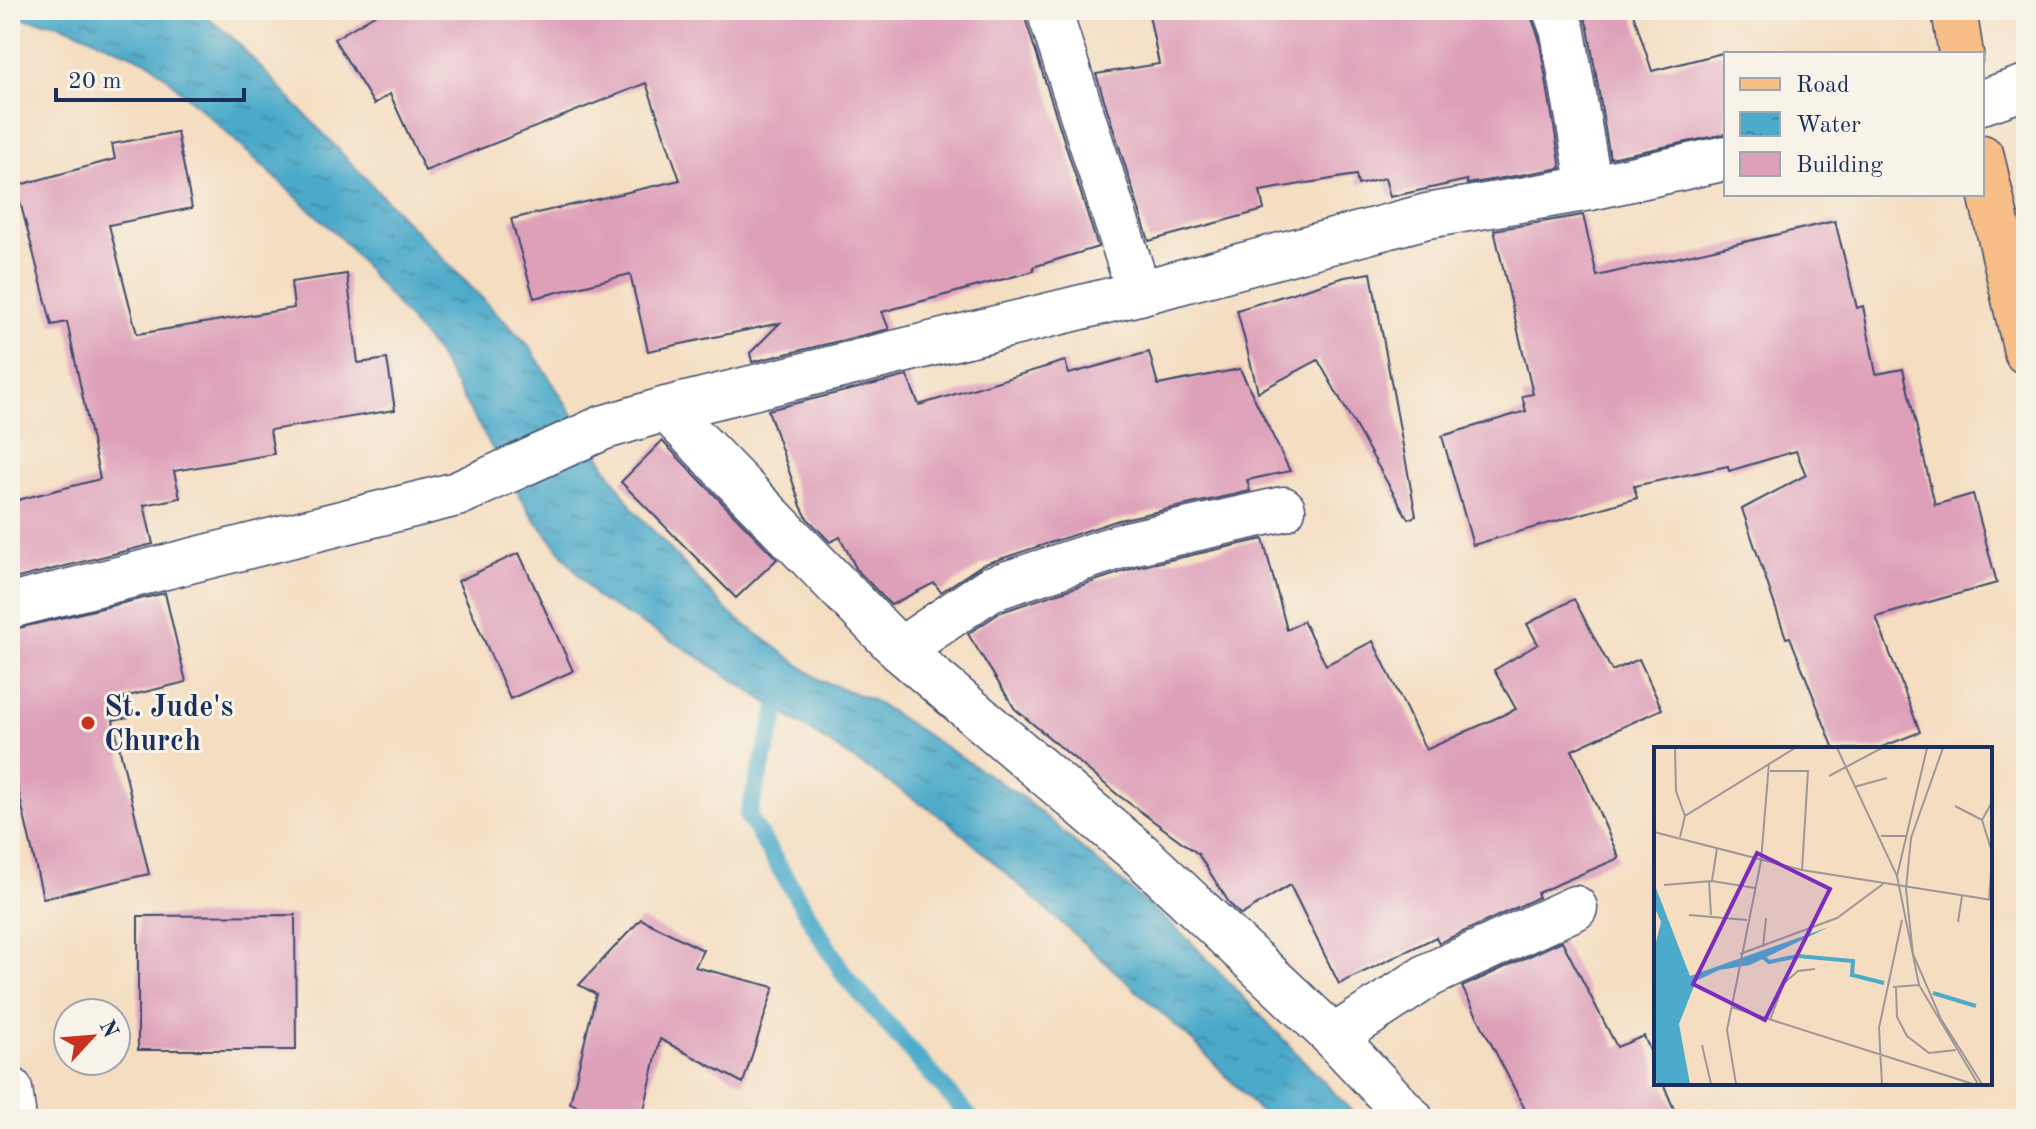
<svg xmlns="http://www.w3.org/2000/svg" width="2036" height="1129" font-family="'Old Standard TT',serif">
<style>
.water{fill:url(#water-ripples);stroke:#346c94;stroke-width:2}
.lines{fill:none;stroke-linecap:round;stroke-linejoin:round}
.stream{stroke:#4caaca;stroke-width:18}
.building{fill:#dea0b9}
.minor-casing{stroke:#3c496d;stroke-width:47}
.tertiary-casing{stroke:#3c496d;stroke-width:47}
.primary-casing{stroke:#3c496d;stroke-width:47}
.minor{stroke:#fff;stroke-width:44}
.tertiary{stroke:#fff;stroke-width:44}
.primary{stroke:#f7be87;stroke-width:44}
.poi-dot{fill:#c8321e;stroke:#f7f3e8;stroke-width:3}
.labels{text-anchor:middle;stroke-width:6;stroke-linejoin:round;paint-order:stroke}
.poi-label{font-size:30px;font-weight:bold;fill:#1b2f5e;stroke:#f7f3e8;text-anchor:start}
.inset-river{fill:none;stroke:#4caaca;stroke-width:4}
.inset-road{fill:none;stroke:#9d9799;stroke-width:2}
.view{fill:#7b2cbf;fill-opacity:0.15;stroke:#7b2cbf;stroke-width:4}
.inset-edge{fill:none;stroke:#1b2f5e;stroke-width:4}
</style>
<defs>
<pattern id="water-ripples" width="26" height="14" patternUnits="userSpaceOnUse" patternTransform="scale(2)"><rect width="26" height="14" fill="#4caaca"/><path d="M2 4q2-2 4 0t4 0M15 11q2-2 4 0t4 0" fill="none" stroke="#3e8ba7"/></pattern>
</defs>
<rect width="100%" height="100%" fill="#f7f3e8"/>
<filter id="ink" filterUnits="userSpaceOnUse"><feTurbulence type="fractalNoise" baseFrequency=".0125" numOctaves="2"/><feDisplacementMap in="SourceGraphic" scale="16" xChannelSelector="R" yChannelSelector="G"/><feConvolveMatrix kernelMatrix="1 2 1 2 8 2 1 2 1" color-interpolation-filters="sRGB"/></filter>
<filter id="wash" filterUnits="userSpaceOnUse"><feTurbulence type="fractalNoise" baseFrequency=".006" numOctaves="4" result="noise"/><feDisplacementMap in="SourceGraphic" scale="32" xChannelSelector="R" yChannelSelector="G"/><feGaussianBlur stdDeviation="1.8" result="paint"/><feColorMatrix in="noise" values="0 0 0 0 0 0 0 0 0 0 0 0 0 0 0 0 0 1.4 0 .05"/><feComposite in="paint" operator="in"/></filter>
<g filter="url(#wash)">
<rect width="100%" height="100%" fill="#f4ddc0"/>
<polygon class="water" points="10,10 196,10 230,35 405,220 529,346 633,509 729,613 820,680 872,700 1021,796 1190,941 1359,1119 1267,1119 1196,1044 949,822 686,649 597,598 530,513 436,352 339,236 151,63 60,24 10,17"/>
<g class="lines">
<polyline class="stream" points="782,693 748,816 845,976 971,1119"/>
</g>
<g id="blocks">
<g class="building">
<polygon points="383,10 1025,10 1025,18 1098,247 1033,267 1034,271 882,312 889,329 752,362 750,353 780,323 648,351 630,274 534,298 511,219 680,180 646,83 425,171 390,94 374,104 334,39"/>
<polygon points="1148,10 1531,10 1532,19 1539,38 1561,168 1467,184 1467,180 1390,197 1385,178 1358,185 1356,175 1260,191 1264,210 1149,241 1096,74 1159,64"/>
<polygon points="1582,10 1632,10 1652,71 1726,52 1726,134 1610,158 1588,28"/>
<polygon points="177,132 192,208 109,225 137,334 294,308 291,282 347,274 358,363 387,359 395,410 270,430 274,454 174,471 180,498 144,505 153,544 10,580 10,502 100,479 67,322 52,325 16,186 115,159 112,144"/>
<polygon points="1583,215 1597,276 1835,221 1857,308 1863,306 1876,374 1903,369 1935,505 1973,494 1997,583 1876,617 1920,732 1877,749 1834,749 1790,637 1786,638 1742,509 1806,475 1796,451 1729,471 1728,466 1634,486 1637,498 1473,545 1442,436 1526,411 1522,396 1533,394 1494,230"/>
<polygon points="1371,273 1416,516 1408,519 1318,360 1258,392 1237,310 1345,277"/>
<polygon points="1149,352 1158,385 1240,369 1290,471 1247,480 1250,491 1119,520 982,565 941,592 934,583 891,605 857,570 840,537 830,542 807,518 801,506 768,410 907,376 919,405 1065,361 1069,374"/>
<polygon points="662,441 777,559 736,598 621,482"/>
<polygon points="1263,539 1287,630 1303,621 1326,665 1373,641 1426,750 1516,709 1494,670 1538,644 1527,624 1574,599 1612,671 1639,659 1662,709 1572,750 1619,858 1537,893 1539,897 1439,943 1436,937 1339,984 1290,885 1241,915 1230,904 1198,854 1118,795 1015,709 968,634 1001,612 1134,568"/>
<polygon points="519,553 573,671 510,699 458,581"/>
<polygon points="165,593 186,682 124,697 129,717 113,720 149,874 43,898 10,754 10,630"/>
<polygon points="295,915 296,1050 138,1050 138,916"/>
<polygon points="641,919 703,950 695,967 774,987 743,1083 660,1039 642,1119 607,1119 570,1103 596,994 579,985"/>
<polygon points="1562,941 1617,1047 1644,1036 1656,1065 1656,1083 1663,1083 1678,1119 1530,1119 1462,987"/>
</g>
</g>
</g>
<g filter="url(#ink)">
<use href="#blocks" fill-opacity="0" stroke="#3c496d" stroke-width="2"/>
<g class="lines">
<defs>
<g id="minor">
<polyline points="1049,10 1139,293"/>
<polyline points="1555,10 1563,32 1590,188"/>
<polyline points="1982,102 2026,87"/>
<polyline points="666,409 900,650 1141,855 1334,1037 1411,1119"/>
<polyline points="10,606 457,494 602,428 666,409 1139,293 1427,216 1590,188 1726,158"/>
<polyline points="900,650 990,589 1127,544 1283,509"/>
<polyline points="1334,1037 1429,975 1575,908"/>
</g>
<polyline id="tertiary" points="10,1089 14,1119"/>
<g id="primary">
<polyline points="1954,10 1961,54"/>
<polyline points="1982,157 2026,352"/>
</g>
</defs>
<use href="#minor" class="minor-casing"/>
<use href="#tertiary" class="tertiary-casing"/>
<use href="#primary" class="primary-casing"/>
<use href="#minor" class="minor"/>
<use href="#tertiary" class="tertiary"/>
<use href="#primary" class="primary"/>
</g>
</g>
<circle class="poi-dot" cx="88" cy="723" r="8"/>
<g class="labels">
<g class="poi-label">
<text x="104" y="716">St. Jude's<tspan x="104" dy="34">Church</tspan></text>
</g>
</g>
<g transform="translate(1654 747)">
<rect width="338" height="338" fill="#f4ddc0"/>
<path d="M0,136L36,229L175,180L96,218L65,223L42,234L25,277L36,337H3L0,325V203L7,175L0,159Z" fill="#4caaca"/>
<path class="inset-river" d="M108,209L115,215L144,209L199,214L198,228L230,236M279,246L322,259"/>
<path class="inset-road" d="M21,1L22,44L31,69M183,1L243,129L265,238L324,337M289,1L257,91L252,142L259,207L287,272L328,337M116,24H154L148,123M175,29L228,1M200,40L233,31M338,55L328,73L338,105M301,59L328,73M0,85L148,123L338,153M227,89H252M26,90L31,69L141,1M243,129L273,1M55,134L57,168M58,134L63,101M10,138L58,134L101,141M335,153L338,110M35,168L93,173M304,175L308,149M109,200L112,171M86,207L183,171L229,137M239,240L265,238M242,241L243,270L253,289L275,306L302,303M77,260L319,337M116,273L130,236L144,224L161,222M48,298L57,337M82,337L73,283L107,114L115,16M228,337L225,281L248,173"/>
<path class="view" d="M103,106L176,142L111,273L39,237Z"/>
<rect width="338" height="338" class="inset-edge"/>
</g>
<rect width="2036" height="1129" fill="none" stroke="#f7f3e8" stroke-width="40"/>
<rect x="1724" y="52" width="260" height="144" fill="#f7f3e8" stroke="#9fa5b1" stroke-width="2"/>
<rect x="1740" y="78" width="40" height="12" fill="#f7be87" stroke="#9fa5b1" stroke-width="2"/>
<text x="1796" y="92" font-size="24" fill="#1b2f5e">Road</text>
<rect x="1740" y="112" width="40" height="24" fill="url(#water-ripples)" stroke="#9fa5b1" stroke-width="2"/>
<text x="1796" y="132" font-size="24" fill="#1b2f5e">Water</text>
<rect x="1740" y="152" width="40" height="24" fill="#dea0b9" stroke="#9fa5b1" stroke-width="2"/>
<text x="1796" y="172" font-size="24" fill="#1b2f5e">Building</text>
<g transform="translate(92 1037) rotate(64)"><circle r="38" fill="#f7f3e8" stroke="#9fa5b1" stroke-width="2"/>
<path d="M0-6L14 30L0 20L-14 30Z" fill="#c8321e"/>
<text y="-12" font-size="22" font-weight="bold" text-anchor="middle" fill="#1b2f5e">N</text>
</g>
<path d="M56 88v12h188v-12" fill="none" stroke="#1b2f5e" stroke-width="4"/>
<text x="68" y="88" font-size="24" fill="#1b2f5e" stroke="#f7f3e8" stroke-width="6" paint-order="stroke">20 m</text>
</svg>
